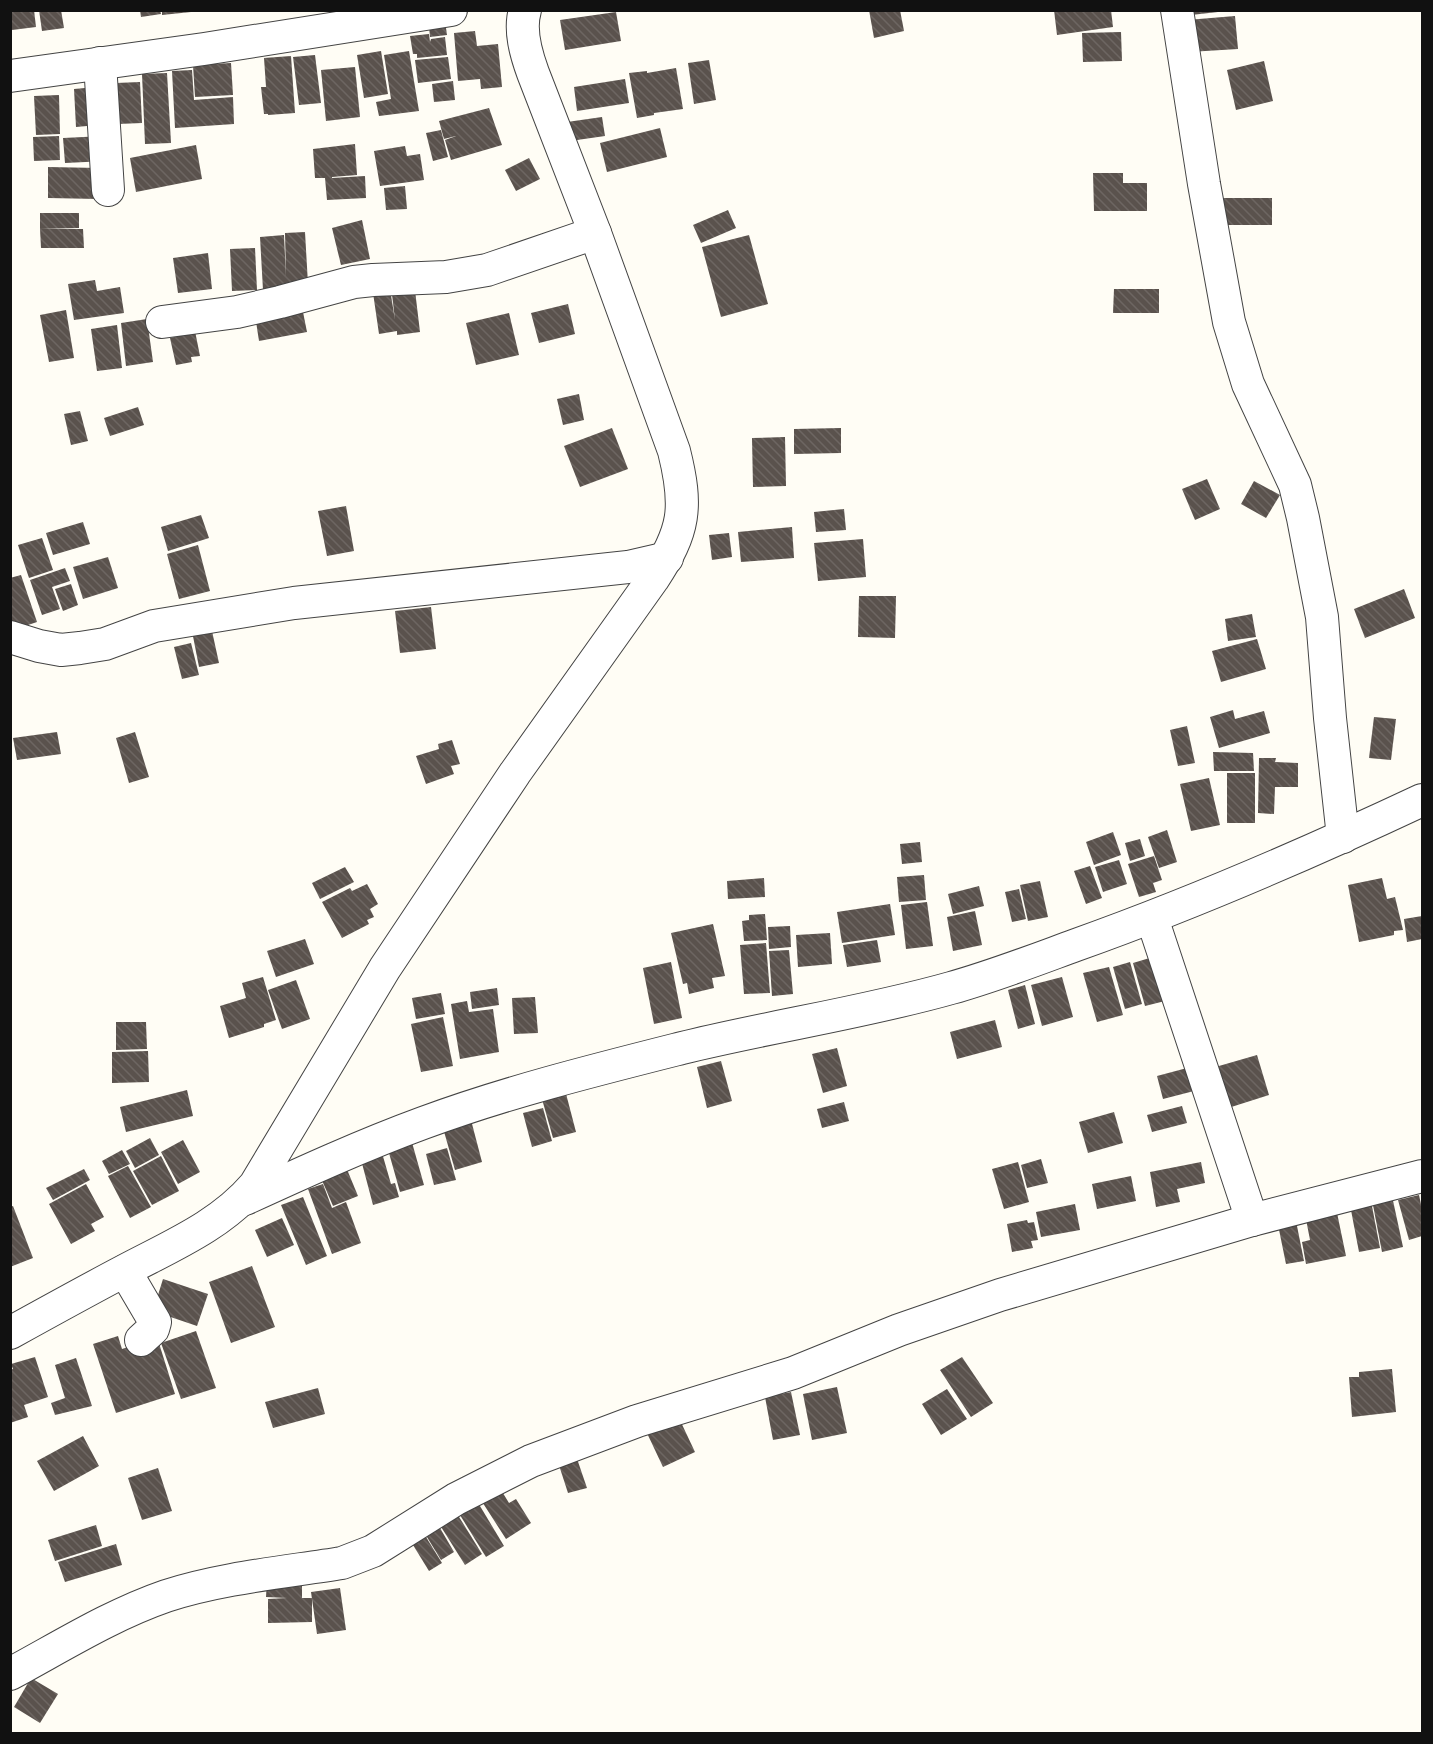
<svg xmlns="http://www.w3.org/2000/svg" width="1433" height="1744" font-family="'PT Serif',serif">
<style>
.building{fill:url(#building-back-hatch)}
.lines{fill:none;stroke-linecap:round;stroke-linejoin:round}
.minor-casing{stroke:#444;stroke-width:34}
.minor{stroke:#fff;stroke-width:32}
</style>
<defs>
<pattern id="building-back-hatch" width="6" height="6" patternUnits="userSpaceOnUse" patternTransform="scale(1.5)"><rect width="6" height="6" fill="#5a524d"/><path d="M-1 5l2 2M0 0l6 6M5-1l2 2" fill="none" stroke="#6d6662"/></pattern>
</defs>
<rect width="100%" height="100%" fill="#fffdf5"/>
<g class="building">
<polygon points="10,10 34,10 36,27 12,30"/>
<polygon points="39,10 61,10 64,28 42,31"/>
<polygon points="140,10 160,10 161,14 141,17"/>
<polygon points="162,10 191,10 191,12 162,15"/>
<polygon points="869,10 900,10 904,31 874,38"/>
<polygon points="1054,10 1111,10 1113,27 1057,35"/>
<polygon points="1191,10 1218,10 1218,12 1191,15"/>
<polygon points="616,12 621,41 565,50 560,20"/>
<polygon points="444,14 447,35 430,37 428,16"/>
<polygon points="1235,16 1238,49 1189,52 1187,20"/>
<polygon points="475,31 477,46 498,44 502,87 481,89 480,79 458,81 454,33"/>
<polygon points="1121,32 1122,61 1083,62 1082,33"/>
<polygon points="429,34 430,42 431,39 445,37 447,55 417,58 417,54 413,54 410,36"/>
<polygon points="381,51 388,94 364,98 357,55"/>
<polygon points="409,51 419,111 379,116 376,102 391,99 384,55"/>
<polygon points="315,55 321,103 299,105 293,57"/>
<polygon points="291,56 295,113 268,115 268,114 264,114 261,87 266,87 264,58"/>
<polygon points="448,57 451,79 418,83 415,60"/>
<polygon points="709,60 716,100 694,104 688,63"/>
<polygon points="1264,61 1273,101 1236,110 1227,70"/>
<polygon points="231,63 233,95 195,97 193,65"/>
<polygon points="355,67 360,117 326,121 321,70"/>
<polygon points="676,68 683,109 654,113 654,115 637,118 629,73 647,71 647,73"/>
<polygon points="192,70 194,100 233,97 234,124 175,128 172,71"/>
<polygon points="167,73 171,143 145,144 142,74"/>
<polygon points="625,79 629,103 577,111 574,87"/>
<polygon points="453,81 455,100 434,102 432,84"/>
<polygon points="140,82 142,123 118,124 116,83"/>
<polygon points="96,87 98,125 76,127 74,89"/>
<polygon points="59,95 60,134 36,135 34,96"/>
<polygon points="489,108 502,145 451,160 445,140 456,136 444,139 439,121"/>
<polygon points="602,117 605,136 570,141 567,122"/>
<polygon points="660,128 667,157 607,172 600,143"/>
<polygon points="441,130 448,157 433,161 426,133"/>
<polygon points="59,136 60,160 34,161 33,137"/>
<polygon points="104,136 106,161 65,163 63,138"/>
<polygon points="355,144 357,175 332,177 332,178 365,176 366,198 327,200 325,178 315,178 313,149"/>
<polygon points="196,145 202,179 136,192 130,158"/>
<polygon points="405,146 407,156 420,154 424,180 380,186 374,151"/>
<polygon points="529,158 540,179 516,191 505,170"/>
<polygon points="48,167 99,168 98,199 48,198"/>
<polygon points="1093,173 1123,173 1123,183 1147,183 1147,211 1094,211"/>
<polygon points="405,186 407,209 386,210 384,188"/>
<polygon points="1219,198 1272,198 1272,225 1218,225"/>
<polygon points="728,210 736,228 701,243 693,225"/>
<polygon points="40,213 79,213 79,228 40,229"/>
<polygon points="362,220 370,259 341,265 332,228"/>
<polygon points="40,229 83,229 84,248 41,248"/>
<polygon points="305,232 308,284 286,288 263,290 260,237 284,235 286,277 285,233"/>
<polygon points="749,235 768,304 721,317 702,247"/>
<polygon points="255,248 257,290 232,291 230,249"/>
<polygon points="208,253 212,289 178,293 173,258"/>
<polygon points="95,280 97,291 120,287 124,313 74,320 68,284"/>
<polygon points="414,282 420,332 397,335 397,331 379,334 372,286 389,283 395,320 391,286"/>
<polygon points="1114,289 1159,289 1159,313 1113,313"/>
<polygon points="568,304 575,334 539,343 531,313"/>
<polygon points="302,307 307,332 259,341 255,315"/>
<polygon points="66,310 74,358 49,362 40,315"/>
<polygon points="509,313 519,355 476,365 466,323"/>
<polygon points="147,319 153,362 126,366 121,323"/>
<polygon points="193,321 200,356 191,357 192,362 176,365 170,338 179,336 177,324"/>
<polygon points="117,325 122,368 97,371 91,329"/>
<polygon points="579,394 584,420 563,425 557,399"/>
<polygon points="138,407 144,425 110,436 104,418"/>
<polygon points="80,411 88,441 71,445 64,414"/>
<polygon points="612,428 628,469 580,487 564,446"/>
<polygon points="841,428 841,453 794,454 794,429"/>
<polygon points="785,437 786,486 753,487 752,438"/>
<polygon points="1207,479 1220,509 1195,520 1182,489"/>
<polygon points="1254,481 1280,495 1266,518 1241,504"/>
<polygon points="346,506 354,551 327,556 318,511"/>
<polygon points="844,509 846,530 816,532 814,512"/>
<polygon points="201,515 209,538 168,551 161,527"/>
<polygon points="83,522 90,544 53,555 46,533"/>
<polygon points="792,527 794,558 741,562 738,532"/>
<polygon points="729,533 732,557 712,560 709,535"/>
<polygon points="42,538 53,570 29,578 18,545"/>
<polygon points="863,539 866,577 818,581 814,543"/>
<polygon points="198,545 210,591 179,599 167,554"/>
<polygon points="108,557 118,588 83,599 73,567"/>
<polygon points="65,568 70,581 52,587 60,609 42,615 30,580"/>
<polygon points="21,575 37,622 13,630 10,621 10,578"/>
<polygon points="71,584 78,605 63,611 55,589"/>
<polygon points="1404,589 1415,618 1365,638 1354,609"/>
<polygon points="859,596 896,596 895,638 858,637"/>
<polygon points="431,607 436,649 400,653 395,611"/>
<polygon points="1252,614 1256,637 1228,641 1225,619"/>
<polygon points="210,622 219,663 199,667 191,626"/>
<polygon points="1257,639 1266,669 1221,682 1212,651"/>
<polygon points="191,643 199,675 182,679 174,647"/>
<polygon points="1233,710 1235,719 1264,711 1270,733 1219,748 1210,717"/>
<polygon points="1374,717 1396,719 1391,760 1369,758"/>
<polygon points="1187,726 1195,763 1178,766 1170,730"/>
<polygon points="57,732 61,754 17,760 13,738"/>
<polygon points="135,732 149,777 129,783 116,738"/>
<polygon points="452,740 460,764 451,766 454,774 426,784 416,756 439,749 438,744"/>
<polygon points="1213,752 1253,753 1254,771 1214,771"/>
<polygon points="1259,758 1276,758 1275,762 1298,763 1298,787 1275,787 1274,814 1258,813"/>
<rect x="1227" y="773" width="28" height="50"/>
<polygon points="1209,778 1220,825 1191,831 1180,784"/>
<polygon points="1167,830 1177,862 1159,868 1148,837"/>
<polygon points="1113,832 1121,855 1094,865 1086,842"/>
<polygon points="1140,839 1145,856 1130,861 1125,843"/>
<polygon points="920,842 922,862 902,864 900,844"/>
<polygon points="1154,856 1162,880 1153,883 1156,892 1139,897 1128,864"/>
<polygon points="1119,860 1127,884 1103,892 1095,867"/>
<polygon points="1090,866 1102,898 1086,904 1074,871"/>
<polygon points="345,867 354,882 320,899 312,883"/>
<polygon points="924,875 926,900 899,902 897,877"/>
<polygon points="764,878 765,897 728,899 727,881"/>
<polygon points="1382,878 1387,899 1395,897 1403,930 1394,931 1394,935 1359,942 1348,885"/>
<polygon points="1040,881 1048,917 1028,921 1020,885"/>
<polygon points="367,884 378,904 370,909 374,917 367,920 369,924 342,938 322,902 350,888 352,891"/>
<polygon points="979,886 984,906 953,914 948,894"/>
<polygon points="1019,889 1026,919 1012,922 1005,892"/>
<polygon points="927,902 933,946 906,949 901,905"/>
<polygon points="890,904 895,935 842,943 837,912"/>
<polygon points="975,911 982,945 953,951 947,917"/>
<polygon points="765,914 767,940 744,941 742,921 749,920 749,915"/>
<polygon points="1422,916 1422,939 1407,942 1404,919"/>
<polygon points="713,924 725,976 712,978 714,988 689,994 687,983 683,984 671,933"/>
<polygon points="790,926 791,947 769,949 768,927"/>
<polygon points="830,933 832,964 798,967 796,935"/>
<polygon points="305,939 314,964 276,977 267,951"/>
<polygon points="877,940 881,962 847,967 843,945"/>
<polygon points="766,943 770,993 744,994 740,945"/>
<polygon points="789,950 793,994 772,996 769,951"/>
<polygon points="1153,957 1165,1001 1145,1006 1133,963"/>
<polygon points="671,962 682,1018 654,1024 643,968"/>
<polygon points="1130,962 1142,1004 1125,1009 1113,967"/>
<polygon points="1109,967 1123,1015 1097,1022 1083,973"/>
<polygon points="263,977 276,1020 264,1024 264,1027 229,1038 220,1006 246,998 242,983"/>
<polygon points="1062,977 1073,1017 1042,1026 1031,985"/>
<polygon points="296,980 310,1019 282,1029 268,990"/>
<polygon points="1025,985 1035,1024 1018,1029 1008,990"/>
<polygon points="497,988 499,1005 472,1009 470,992"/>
<polygon points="441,993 445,1014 416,1019 412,998"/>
<polygon points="535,997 538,1033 514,1034 512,998"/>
<polygon points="467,1001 469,1012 493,1009 499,1052 460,1059 451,1004"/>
<polygon points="443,1017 453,1066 421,1072 411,1024"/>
<polygon points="995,1020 1002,1047 957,1059 950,1032"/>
<polygon points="116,1022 146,1022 147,1049 116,1050"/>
<polygon points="837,1048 847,1086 823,1093 812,1054"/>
<polygon points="148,1051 149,1082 112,1083 112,1052"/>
<polygon points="1257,1055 1269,1095 1225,1109 1212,1068"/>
<polygon points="721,1061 732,1101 707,1108 697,1067"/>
<polygon points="1187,1068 1194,1091 1163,1099 1157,1076"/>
<polygon points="564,1086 576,1132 553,1138 540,1092"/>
<polygon points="187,1090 193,1116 126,1132 120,1107"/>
<polygon points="844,1102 849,1121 822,1128 817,1109"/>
<polygon points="1182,1106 1187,1123 1152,1132 1147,1115"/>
<polygon points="543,1108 552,1141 532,1147 523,1113"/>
<polygon points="1114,1112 1123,1143 1088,1153 1079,1122"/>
<polygon points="471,1120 482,1162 455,1170 443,1128"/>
<polygon points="150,1138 159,1155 135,1168 126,1151"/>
<polygon points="411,1139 424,1185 400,1192 387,1146"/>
<polygon points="183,1140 200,1172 178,1184 161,1152"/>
<polygon points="380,1146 391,1184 395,1183 399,1197 373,1205 359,1152"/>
<polygon points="447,1148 456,1180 434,1185 426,1154"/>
<polygon points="122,1150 130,1164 109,1174 102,1161"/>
<polygon points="161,1156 179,1191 152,1205 133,1171"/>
<polygon points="1041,1159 1048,1183 1027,1188 1021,1165"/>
<polygon points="1018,1162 1029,1202 1004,1209 992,1169"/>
<polygon points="1201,1162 1205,1183 1177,1189 1180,1202 1156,1207 1150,1172"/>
<polygon points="128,1166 151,1207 130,1218 108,1176"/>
<polygon points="346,1167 358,1196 333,1206 321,1178"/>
<polygon points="84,1169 90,1180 53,1200 46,1188"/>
<polygon points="1131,1176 1136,1201 1097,1209 1092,1184"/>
<polygon points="86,1184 104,1217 91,1224 95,1231 71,1244 49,1204"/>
<polygon points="323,1184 332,1208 346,1202 361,1243 332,1254 308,1189"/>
<polygon points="1419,1195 1422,1209 1422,1236 1409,1240 1398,1200"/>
<polygon points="1392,1196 1403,1247 1382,1252 1372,1200"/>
<polygon points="303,1197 327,1256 306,1265 281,1205"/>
<polygon points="1371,1201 1380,1248 1359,1252 1350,1205"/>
<polygon points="1075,1204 1080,1230 1041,1237 1036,1212"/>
<polygon points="13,1206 33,1258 10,1267 10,1207"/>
<polygon points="1336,1208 1346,1256 1306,1264 1302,1242 1310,1240 1305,1214"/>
<polygon points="1294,1211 1304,1261 1286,1264 1276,1215"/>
<polygon points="282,1218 294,1245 267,1257 255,1230"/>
<polygon points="1027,1220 1028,1223 1034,1222 1038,1240 1031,1241 1033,1248 1012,1252 1007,1224"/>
<polygon points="252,1266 275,1327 231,1343 209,1282"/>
<polygon points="163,1279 208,1294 197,1326 153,1311"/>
<polygon points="196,1331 216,1388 181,1399 161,1343"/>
<polygon points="118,1336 122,1349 157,1337 175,1394 116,1413 93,1344"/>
<polygon points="35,1357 48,1397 24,1405 28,1417 10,1423 10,1370 13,1369 11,1364"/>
<polygon points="962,1357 993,1403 971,1417 940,1370"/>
<polygon points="76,1358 92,1406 55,1415 51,1403 65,1398 55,1365"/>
<polygon points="1392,1369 1396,1412 1352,1417 1349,1377 1359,1377 1359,1372"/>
<polygon points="837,1387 847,1433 812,1440 803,1394"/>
<polygon points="318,1388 325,1414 273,1428 265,1402"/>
<polygon points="947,1389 967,1419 941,1435 922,1404"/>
<polygon points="791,1392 800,1435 773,1440 765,1397"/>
<polygon points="678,1416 695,1452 663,1467 646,1431"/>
<polygon points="83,1436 99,1466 54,1491 37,1461"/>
<polygon points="574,1450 587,1488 568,1493 556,1456"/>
<polygon points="158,1468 172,1511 142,1520 128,1478"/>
<polygon points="498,1485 509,1503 516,1499 531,1523 506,1539 479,1497"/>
<polygon points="474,1496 504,1546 486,1557 455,1507"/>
<polygon points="456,1512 482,1554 465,1565 438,1522"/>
<polygon points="433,1516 454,1552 441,1560 419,1524"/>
<polygon points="96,1525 102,1546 55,1561 48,1540"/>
<polygon points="426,1537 442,1563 429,1571 413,1545"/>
<polygon points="116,1544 122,1565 65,1582 58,1562"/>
<polygon points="267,1580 302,1581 302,1598 312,1598 312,1622 268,1623 268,1599 287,1598 266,1597"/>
<polygon points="340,1588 346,1630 317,1634 311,1592"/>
<polygon points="31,1678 58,1694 40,1723 14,1707"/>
</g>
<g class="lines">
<defs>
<g id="minor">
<polyline points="1177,10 1204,184 1229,322 1248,384 1295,485 1303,518 1322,617 1330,718 1343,837"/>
<polyline points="100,63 108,190"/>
<polyline points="10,76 204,49 451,10"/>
<polyline points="162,322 237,312 280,302 354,282 373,280 446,277 487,270 595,233"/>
<polyline points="10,637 39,646 61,650 80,648 105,644 154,626 294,603 628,567 667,558"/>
<polyline points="1152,918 1252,1220"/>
<path d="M245,1199C304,1172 363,1145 423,1123C507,1092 595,1070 682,1048C771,1026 863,1013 951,988C994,976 1035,960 1076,945C1194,903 1309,853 1422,800"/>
<polyline points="125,1271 155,1322 153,1329 141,1340"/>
<path d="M10,1333C48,1312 86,1291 124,1271C171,1246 220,1226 255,1185L385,968L515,773L653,579C685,531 688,507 674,451L595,233L533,73C526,54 519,30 525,10"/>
<path d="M10,1674C62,1646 111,1615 166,1596C221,1578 286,1572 342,1563L373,1551L456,1499L531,1461L637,1421L793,1373L899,1330L1000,1295L1252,1220L1422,1176"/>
</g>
</defs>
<use href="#minor" class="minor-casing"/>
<use href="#minor" class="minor"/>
</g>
<rect width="1433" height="1744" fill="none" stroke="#111111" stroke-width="24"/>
</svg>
